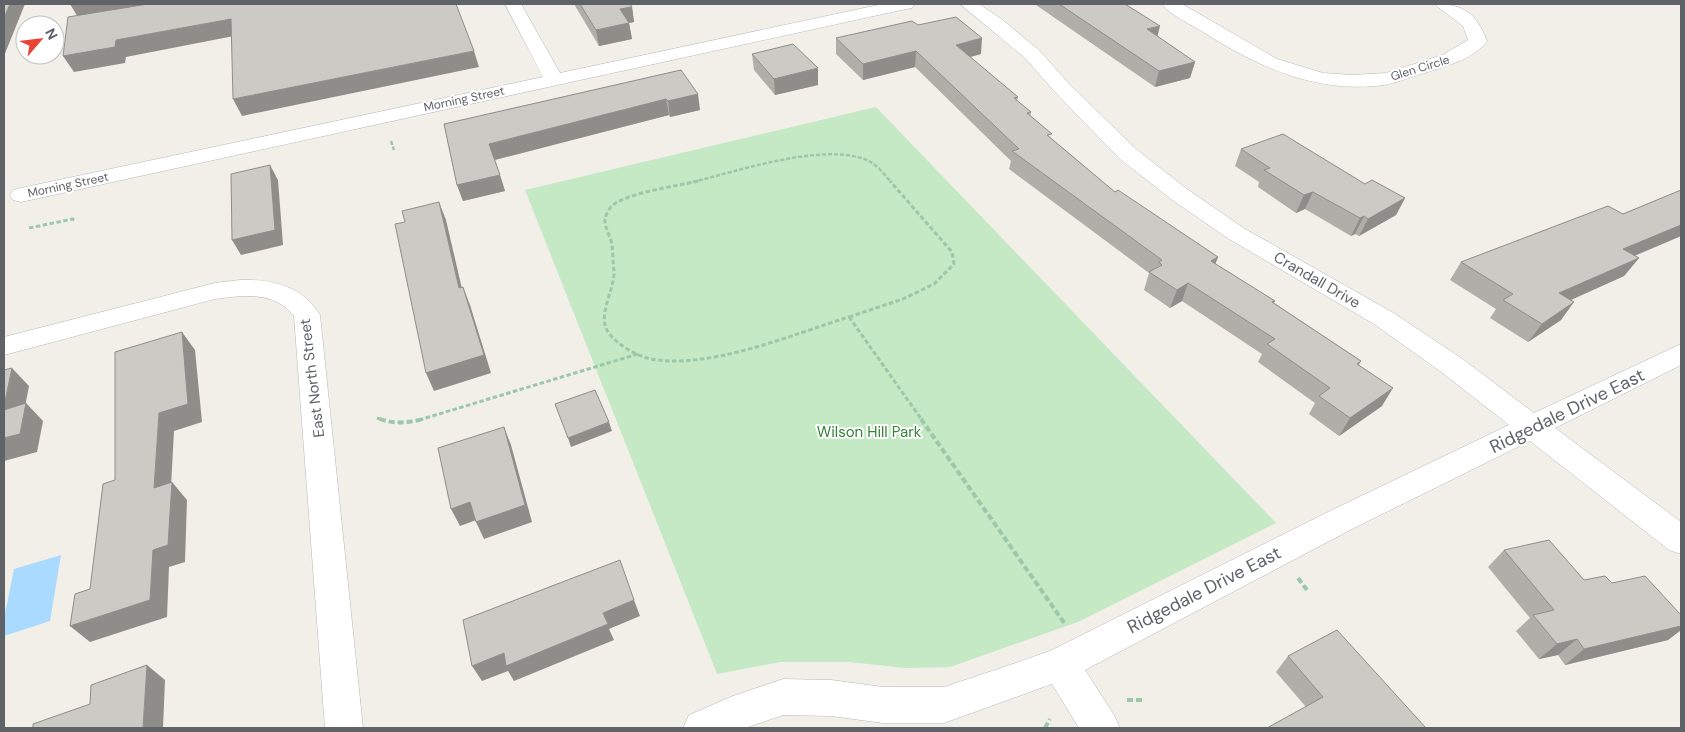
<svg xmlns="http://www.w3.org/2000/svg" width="1685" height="732" font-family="'DM Sans',sans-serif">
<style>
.green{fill:#c5e8c5}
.water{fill:#aadaff}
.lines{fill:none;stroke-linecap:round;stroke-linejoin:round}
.minor-casing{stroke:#b5b8bc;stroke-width:1}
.path-far2{stroke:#9cc7a9;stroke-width:2.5;stroke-dasharray:4 2;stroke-linecap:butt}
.path-far1{stroke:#9cc7a9;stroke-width:3;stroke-dasharray:4.5 2.5;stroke-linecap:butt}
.path{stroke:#9cc7a9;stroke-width:4;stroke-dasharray:6 3;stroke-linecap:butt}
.minor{fill:#fff;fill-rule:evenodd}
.wall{fill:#afaea9}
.shaded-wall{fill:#8f8d8a}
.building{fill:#cccac5;stroke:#8f8d8a}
.labels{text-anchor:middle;stroke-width:4;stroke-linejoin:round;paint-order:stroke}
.far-street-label{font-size:12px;fill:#5f6368;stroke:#fff}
.street-label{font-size:15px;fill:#5f6368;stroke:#fff}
.park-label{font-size:15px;fill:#348238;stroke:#fff}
.near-street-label{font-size:18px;fill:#5f6368;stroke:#fff}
</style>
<rect width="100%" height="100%" fill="#f1efe8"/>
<polygon class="green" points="876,107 1276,523 1078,622 950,667 906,668 849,662 780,662 717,674 525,190"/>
<polygon class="water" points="61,555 50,621 4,636 4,619 14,569"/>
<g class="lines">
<defs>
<g id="minor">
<polygon points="505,4 521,4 560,73 883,4 915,4 912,8 906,9 21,202 13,200 10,195 13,190 21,188 543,77"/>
<polygon points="960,4 979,4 1000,18 1039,50 1070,85 1136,149 1187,189 1245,229 1392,312 1464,360 1534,413 1681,344 1681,365 1555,428 1681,522 1681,554 1669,550 1530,441 1354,528 1085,670 1114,715 1120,728 1079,728 1052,684 944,723 883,723 831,716 783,715 745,728 683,728 689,715 733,696 783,679 831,680 883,687 944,687 1004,667 1050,651 1332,510 1509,425 1444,374 1374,324 1229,239 1171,199 1120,159 1056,93 1025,58"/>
<path d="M1162,4H1182L1277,59L1323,73L1352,75L1386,73L1442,55L1468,40L1463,26L1434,4C1464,4 1476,13 1487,41C1475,58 1450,65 1431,71C1416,75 1400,82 1384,85C1317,94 1258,67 1203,32C1191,24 1171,16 1162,4Z"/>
<path d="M240,280C273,279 302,286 320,315L363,728H325L294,316C275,291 243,295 215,299L4,355V337L215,283Z"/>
</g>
</defs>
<use href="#minor" class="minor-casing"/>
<g class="path-far2">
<polyline points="391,141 394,150"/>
<path d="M693,182C738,171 826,141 869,161C877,165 885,175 891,182"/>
</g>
<g class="path-far1">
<path d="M698,181C678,186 625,193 612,206C609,208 606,215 605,219C604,227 611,237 612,245C613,253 613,263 614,271C615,289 598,313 607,330C613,342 635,355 647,358C705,372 793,334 849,317"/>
<polyline points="29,228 73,219 72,222"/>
<polyline points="849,317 922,420"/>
<polyline points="849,317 903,299 934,284 954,264 952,252 890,181"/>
<polyline points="377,418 383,420"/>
<polyline points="419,420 638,354"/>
</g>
<g class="path">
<path d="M380,419C393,424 409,423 423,419"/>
<polyline points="921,419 1065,624"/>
<polyline points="1298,578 1307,590"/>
<polyline points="1127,700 1145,700"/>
<polyline points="1045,728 1050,719"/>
</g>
<use href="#minor" class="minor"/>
</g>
<g class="wall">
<polygon points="574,4 630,4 632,7 634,22 629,23 632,39 599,46"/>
<polygon points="1036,4 1125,4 1157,36 1195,62 1190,78 1155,87 1036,5"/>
<polygon points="836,38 981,54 970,57 1018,97 1017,101 1031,112 1030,116 1051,138 1115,192 1218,257 1215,264 1275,301 1274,303 1361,361 1359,365 1382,406 1339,436 1309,414 1315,403 1258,362 1262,354 1182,301 1170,308 1144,290 1149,273 1009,169 1011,161 915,67 863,80 836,54"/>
<polygon points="752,54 818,85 775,95 754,70"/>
<polygon points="681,70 700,110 670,117 669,115 495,160 505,191 463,201 457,185 444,124"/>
<polygon points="1241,149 1365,184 1405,198 1396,215 1359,236 1355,234 1351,236 1305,209 1296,213 1258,187 1259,182 1235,166"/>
<polygon points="1681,190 1681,236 1635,256 1639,258 1624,276 1571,300 1561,320 1528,342 1490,318 1496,309 1450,280 1461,262 1623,214"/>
<polygon points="1504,550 1584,580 1612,583 1681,615 1681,630 1668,640 1565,665 1558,655 1539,659 1516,631 1530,618 1488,567"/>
<polygon points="1288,656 1426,728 1306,707 1276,672"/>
</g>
<g class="shaded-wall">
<polygon points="10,4 25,4 4,56 4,18"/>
<polygon points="70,4 168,4 79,19"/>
<polygon points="632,7 634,22 623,24 620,9"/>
<polygon points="231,19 239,35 126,57 125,63 74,72 63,56 116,40"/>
<polygon points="629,23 632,39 599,46 596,30"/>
<polygon points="1160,26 1156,42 1147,29"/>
<polygon points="982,38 981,54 955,61 956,45"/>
<polygon points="474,51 479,67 242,116 233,99"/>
<polygon points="916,51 915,67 863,80 863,64"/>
<polygon points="1195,62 1190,78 1155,87 1159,71"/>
<polygon points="818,68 818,85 775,95 774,79"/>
<polygon points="698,94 700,110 670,117 668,101"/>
<polygon points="666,99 669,115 494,160 489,144"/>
<polygon points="270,165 278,180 283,245 241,255 232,240"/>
<polygon points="500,175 505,191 463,201 457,185"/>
<polygon points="1313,192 1305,209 1296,213 1304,195"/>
<polygon points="1405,198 1396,215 1359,236 1368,219"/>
<polygon points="439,202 446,220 466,306 459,288"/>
<polygon points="1364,216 1355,234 1351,236 1360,218"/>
<polygon points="1681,225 1681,236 1609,266 1623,249"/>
<polygon points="1218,257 1211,275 1211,261"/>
<polygon points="1639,258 1624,276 1546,311 1559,293"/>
<polygon points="1188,283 1182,301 1170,308 1177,290"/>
<polygon points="463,287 470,305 491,373 434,391 426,373"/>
<polygon points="1574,302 1561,320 1528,342 1542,324"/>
<polygon points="182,332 195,350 202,422 174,431 170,505 154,488 159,413"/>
<polygon points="12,368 29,386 21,428 4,411 4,406"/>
<polygon points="1393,388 1382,406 1339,436 1350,418"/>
<polygon points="26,403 43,421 37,452 4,461 4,438"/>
<polygon points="609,422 612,431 571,447 568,438"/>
<polygon points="504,427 511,445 532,522 484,539 476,522"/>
<polygon points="172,482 187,500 185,562 169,567 167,617 90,642 70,626 153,550"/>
<polygon points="470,502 479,519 460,526 451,509"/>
<polygon points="634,600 640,616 609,629 614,640 514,681 508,671 482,681 472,666"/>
<polygon points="1681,626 1681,630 1668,640 1565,665 1584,649"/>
<polygon points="1577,639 1558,655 1539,659 1557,644"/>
<polygon points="147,665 165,680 163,728 143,728"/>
</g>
<g class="building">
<polygon points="4,4 10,4 4,18"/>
<polygon points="148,4 456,4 474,51 233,99 231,19 116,40 115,47 63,56 68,17"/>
<polygon points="580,4 630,4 632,7 620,9 629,23 596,30"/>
<polygon points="1059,4 1125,4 1160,26 1147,29 1195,62 1159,71"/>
<polygon points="956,17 982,38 956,45 1018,97 1014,98 1031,112 1027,113 1052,134 1047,135 1115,192 1118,190 1218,257 1211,261 1275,301 1272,302 1361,361 1357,364 1393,388 1350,418 1319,396 1330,388 1267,344 1275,339 1188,283 1177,290 1149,272 1162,265 1159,262 1162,260 1012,151 1019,149 916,51 863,64 836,38 912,21 918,25"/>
<polygon points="793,44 818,68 774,79 752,54"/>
<polygon points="681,70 698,94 668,101 666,99 489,144 500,175 457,185 444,124"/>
<polygon points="1283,134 1365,184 1372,180 1405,198 1368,219 1364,216 1360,218 1313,192 1304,195 1264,170 1270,168 1241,149"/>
<polygon points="270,165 275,230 232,240 231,174"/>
<polygon points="1681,190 1681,225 1623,249 1639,258 1559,293 1574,302 1542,324 1503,300 1513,294 1461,262 1608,206 1623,214"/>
<polygon points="439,202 459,288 463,287 484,355 426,373 395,224 405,222 402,211"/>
<polygon points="182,332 188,404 159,413 154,488 172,482 168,545 153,550 150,600 70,626 75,594 90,589 103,484 115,480 115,352"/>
<polygon points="12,368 4,406 4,370"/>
<polygon points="595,390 609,422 568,438 555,404"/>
<polygon points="26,403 20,434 4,438 4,410"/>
<polygon points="504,427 525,505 476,522 470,502 451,509 438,448"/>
<polygon points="1549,540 1584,580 1605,576 1612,583 1645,576 1681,615 1681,626 1584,649 1577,639 1557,644 1533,615 1554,610 1504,550"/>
<polygon points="620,560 634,600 603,613 608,624 506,666 504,653 472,666 463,620"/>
<polygon points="1337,630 1426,728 1267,728 1323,697 1288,656"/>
<polygon points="147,665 143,728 33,728 33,724 90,704 91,685"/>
</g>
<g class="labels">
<g class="far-street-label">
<text transform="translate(1420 68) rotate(-17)" y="4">Glen Circle</text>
<text transform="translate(464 99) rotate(-12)" y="4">Morning Street</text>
<text transform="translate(68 185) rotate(-12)" y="4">Morning Street</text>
</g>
<g class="street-label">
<text transform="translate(1317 280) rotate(30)" y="5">Crandall Drive</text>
<text transform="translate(312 378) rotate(-97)" y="5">East North Street</text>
</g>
<g class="park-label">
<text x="869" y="437">Wilson Hill Park</text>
</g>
<g class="near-street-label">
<text transform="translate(1567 411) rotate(-26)" y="6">Ridgedale Drive East</text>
<text transform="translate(1204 590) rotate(-27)" y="6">Ridgedale Drive East</text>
</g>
</g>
<rect width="1685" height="732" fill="none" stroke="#5f6368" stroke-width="10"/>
<g transform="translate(40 40) rotate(62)"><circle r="24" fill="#ffffff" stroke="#bfc1c3"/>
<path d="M0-4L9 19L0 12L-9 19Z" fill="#ea4335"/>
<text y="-8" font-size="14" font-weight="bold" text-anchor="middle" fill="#5f6368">N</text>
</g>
</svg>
